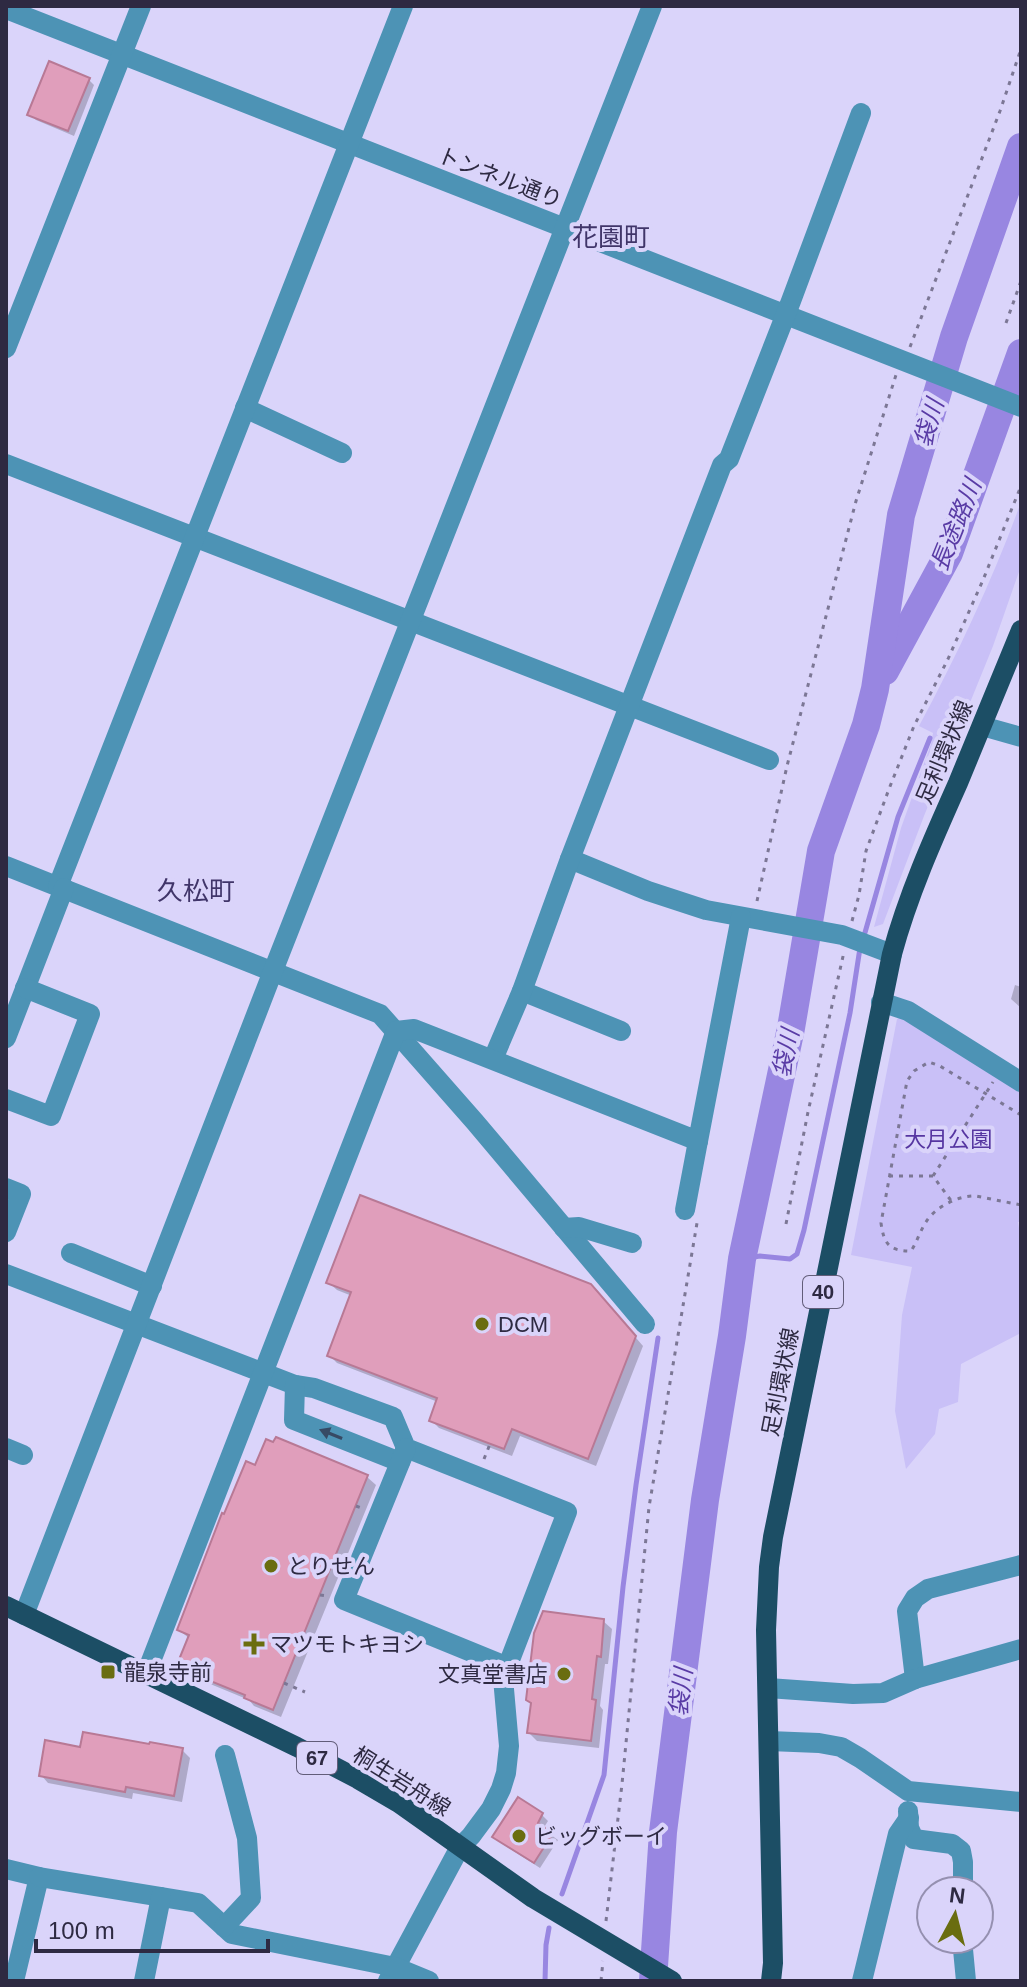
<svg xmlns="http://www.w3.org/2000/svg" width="1027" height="1987" font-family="Helvetica,'Noto Sans JP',sans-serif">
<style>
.green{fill:#c9c0f7}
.shadow{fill:#0003}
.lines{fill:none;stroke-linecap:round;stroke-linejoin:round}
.stream{stroke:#9886e1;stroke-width:5}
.river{stroke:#9886e1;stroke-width:28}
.building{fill:#e09ebb;stroke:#b87995;stroke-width:2}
.path{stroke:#7c7795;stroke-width:3;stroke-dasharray:4 6;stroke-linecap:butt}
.minor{stroke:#4d93b5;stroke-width:20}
.major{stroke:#1c4e65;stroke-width:20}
.oneway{fill:#374a64}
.poi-dot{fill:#6a6d10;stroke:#dad4fa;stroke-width:3}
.labels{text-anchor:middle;stroke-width:8;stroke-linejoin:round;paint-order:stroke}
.shield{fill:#dad4fa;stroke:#625d79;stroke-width:2}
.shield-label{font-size:20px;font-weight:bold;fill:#2e2a42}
.street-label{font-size:22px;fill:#2e2a42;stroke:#dad4fa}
.park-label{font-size:22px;fill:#5636a1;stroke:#dad4fa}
.poi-label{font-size:22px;fill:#2e2a42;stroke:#dad4fa;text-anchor:start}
.water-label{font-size:24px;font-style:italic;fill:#593ba5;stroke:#dad4fa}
.quarter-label{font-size:26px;fill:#403569;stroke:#dad4fa}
</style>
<rect width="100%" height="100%" fill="#dad4fa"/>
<g class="green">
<path d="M1021,502V566L993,646L924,816L883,924L874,927L901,828L931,744L933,733L919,726C958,653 993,579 1021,502Z"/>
<polygon points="904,1016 1021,1093 1021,1222 1018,1222 1021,1240 1021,1333 961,1364 958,1402 939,1409 935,1434 906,1469 895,1411 902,1315 912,1267 851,1255 897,1019"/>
</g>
<g class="shadow">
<polygon points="88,79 94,85 74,136 36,120 30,114"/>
<polygon points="1015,985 1021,987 1021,1008 1011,999"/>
<polygon points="328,1282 599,1295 643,1346 596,1466 520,1436 512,1456 439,1428 431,1420 438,1402 337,1363 329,1355 352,1296 337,1290"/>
<polygon points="277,1439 367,1477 376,1485 281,1717 254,1706 249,1700 186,1674 178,1666 190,1639 179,1630 256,1468 275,1445"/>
<polygon points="603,1621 612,1629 608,1664 605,1664 600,1706 603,1710 599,1748 537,1741 529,1733"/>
<polygon points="182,1750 190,1758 182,1802 133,1793 132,1799 48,1783 41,1775"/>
<polygon points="518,1800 542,1815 548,1821 543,1829 558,1840 540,1868 501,1843 495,1837"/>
</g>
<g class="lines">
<g class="stream">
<polyline points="864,936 898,817 930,738"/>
<polyline points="742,1259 760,1256 790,1259 797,1254 804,1230 850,1013 860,948"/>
<polyline points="562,1894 604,1775 623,1587 636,1485 658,1338"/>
<polyline points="545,1981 546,1945 549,1928"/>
</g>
<g class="river">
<polyline points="885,671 949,553 1021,353"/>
<polyline points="653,1981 663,1832 705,1500 732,1336 742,1259 791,1028 821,851 866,725 875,689 901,515 954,337 1021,147"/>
</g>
</g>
<g class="building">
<polygon points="49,61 90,78 68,131 27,115"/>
<polygon points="360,1195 591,1284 636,1336 588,1459 512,1429 504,1449 429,1421 437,1398 327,1356 351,1292 326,1283"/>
<polygon points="276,1437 368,1475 273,1710 244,1698 245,1695 176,1667 189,1635 177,1630 222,1513 224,1514 246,1461 255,1465 266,1439 273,1442"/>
<polygon points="543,1611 604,1619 601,1657 597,1656 592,1699 596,1700 591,1741 527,1733 531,1703 526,1700 534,1633"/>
<polygon points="83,1732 149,1744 150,1742 183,1748 174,1796 126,1787 125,1792 39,1776 45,1740 80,1747"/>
<polygon points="518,1797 543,1813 538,1823 553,1833 534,1863 492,1837"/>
</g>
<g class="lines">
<g class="path">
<polyline points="1006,323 1021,281"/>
<polyline points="910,347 1000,111 1021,49"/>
<polyline points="757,901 787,766 856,501 896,375"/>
<polyline points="852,921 859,895 866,851 889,789 914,726 948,659 983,580 1021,486"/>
<path d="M1021,1115L940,1066L929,1062L914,1071L907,1081L881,1223C884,1244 889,1251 911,1251C917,1242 920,1231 926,1222C935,1207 959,1195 976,1196L1021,1205"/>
<polyline points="889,1176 933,1176 952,1202"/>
<polyline points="933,1176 993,1082"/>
<polyline points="786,1224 808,1112 844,952"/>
<polyline points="484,1459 490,1444"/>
<polyline points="356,1506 364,1509"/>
<polyline points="320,1595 328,1596"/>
<polyline points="284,1683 305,1692"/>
<polyline points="606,1921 622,1784 649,1507 697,1223"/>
<polyline points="601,1981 603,1961"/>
</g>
<g class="minor">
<polyline points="6,9 1021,407"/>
<polyline points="6,348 141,6"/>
<polyline points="245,408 342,453"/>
<polyline points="6,464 769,760"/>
<polyline points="982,726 1021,737"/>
<polyline points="570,859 648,891 706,910 842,935 892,954"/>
<polyline points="6,866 380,1014 475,1122 645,1324"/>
<polyline points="58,886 403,6"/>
<polyline points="522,991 621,1031"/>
<polyline points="881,1002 908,1011 1021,1082"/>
<polyline points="6,1038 64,888"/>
<polyline points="493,1059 522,991 570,859 722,465 729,459 791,301 861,113"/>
<polyline points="6,1099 51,1116 90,1014 25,988"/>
<polyline points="6,1188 21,1194 6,1232"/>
<polyline points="685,1210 698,1141"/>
<polyline points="564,1228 579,1227 632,1243"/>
<polyline points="71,1253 152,1286"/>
<polyline points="6,1274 295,1385 314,1388 393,1417 406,1448 567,1512 503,1678 509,1746 506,1773 501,1789 491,1809 471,1836 460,1847 388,1981"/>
<polyline points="295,1385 294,1420 400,1462"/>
<polyline points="6,1448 23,1455"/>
<polyline points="406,1448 344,1600 508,1667"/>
<polyline points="24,1615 273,971 652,6"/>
<polyline points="146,1674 396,1031 414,1029 698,1141 741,917"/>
<polyline points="915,1679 907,1611 915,1598 928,1589 1021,1565"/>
<polyline points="768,1688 853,1694 883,1693 915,1679 1021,1649"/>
<polyline points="769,1741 819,1743 841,1747 860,1758 908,1791 1021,1802"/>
<polyline points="908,1811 909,1828 914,1839 952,1844 961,1851 963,1862 963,1891"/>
<polyline points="6,1869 39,1877 14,1981"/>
<polyline points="39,1877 198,1903 232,1934 395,1967 429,1981"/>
<polyline points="224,1927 251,1898 247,1838 225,1755"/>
<polyline points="962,1939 966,1981"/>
<polyline points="144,1981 161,1897"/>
<polyline points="862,1981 898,1834 909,1818"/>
</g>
<g class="major">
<polyline points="6,1606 297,1747 358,1779 399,1803 533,1898 672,1981"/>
<path d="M771,1981L773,1963L766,1630L769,1567L773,1537L892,954C908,895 933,839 958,783C979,732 1000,681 1021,630"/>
</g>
</g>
<defs><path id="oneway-solid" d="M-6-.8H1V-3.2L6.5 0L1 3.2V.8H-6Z" transform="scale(2)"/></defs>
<use class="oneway" href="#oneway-solid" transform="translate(331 1434) rotate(-158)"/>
<g class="poi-dot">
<circle cx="482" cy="1324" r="8"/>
<circle cx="271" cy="1566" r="8"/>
<path d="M250 1632h8v8h8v8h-8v8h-8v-8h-8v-8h8z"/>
<rect x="100" y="1664" width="16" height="16" rx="4"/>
<circle cx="564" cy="1674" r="8"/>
<circle cx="519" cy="1836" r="8"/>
</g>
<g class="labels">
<g class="shield">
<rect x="803" y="1276" width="40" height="32" rx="6"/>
<rect x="297" y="1742" width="40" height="32" rx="6"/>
</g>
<g class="shield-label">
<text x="823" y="1299">40</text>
<text x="317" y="1765">67</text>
</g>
<g class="street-label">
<text transform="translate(500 177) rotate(21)" y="8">トンネル通り</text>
<text transform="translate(944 752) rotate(-67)" y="8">足利環状線</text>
<text transform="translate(780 1382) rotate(-79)" y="8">足利環状線</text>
<text transform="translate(402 1781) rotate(32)" y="8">桐生岩舟線</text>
</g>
<g class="park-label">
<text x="948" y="1147">大月公園</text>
</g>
<g class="poi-label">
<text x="498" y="1332">DCM</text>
<text x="287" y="1574">とりせん</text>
<text x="270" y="1652">マツモトキヨシ</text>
<text x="124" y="1680">龍泉寺前</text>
<text x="548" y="1682" text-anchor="end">文真堂書店</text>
<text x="535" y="1844">ビッグボーイ</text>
</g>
<g class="water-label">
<text transform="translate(929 423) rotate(-73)" y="8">袋川</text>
<text transform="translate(956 525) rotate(-68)" y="8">長途路川</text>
<text transform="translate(786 1053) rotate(-78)" y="8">袋川</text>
<text transform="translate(681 1692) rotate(-83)" y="8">袋川</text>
</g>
<g class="quarter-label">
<text x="611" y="246">花園町</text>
<text x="196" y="900">久松町</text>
</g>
</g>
<rect width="1027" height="1987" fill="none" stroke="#2e2a42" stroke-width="16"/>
<g transform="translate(955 1915) rotate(7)"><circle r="38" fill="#dad4fa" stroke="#9590b0" stroke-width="2"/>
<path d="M0-6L14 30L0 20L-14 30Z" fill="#6a6d10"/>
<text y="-12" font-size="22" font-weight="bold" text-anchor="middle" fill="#2e2a42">N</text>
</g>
<path d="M36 1939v12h232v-12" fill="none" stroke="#2e2a42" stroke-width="4"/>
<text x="48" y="1939" font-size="24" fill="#2e2a42" stroke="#dad4fa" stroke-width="6" paint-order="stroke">100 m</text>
</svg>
